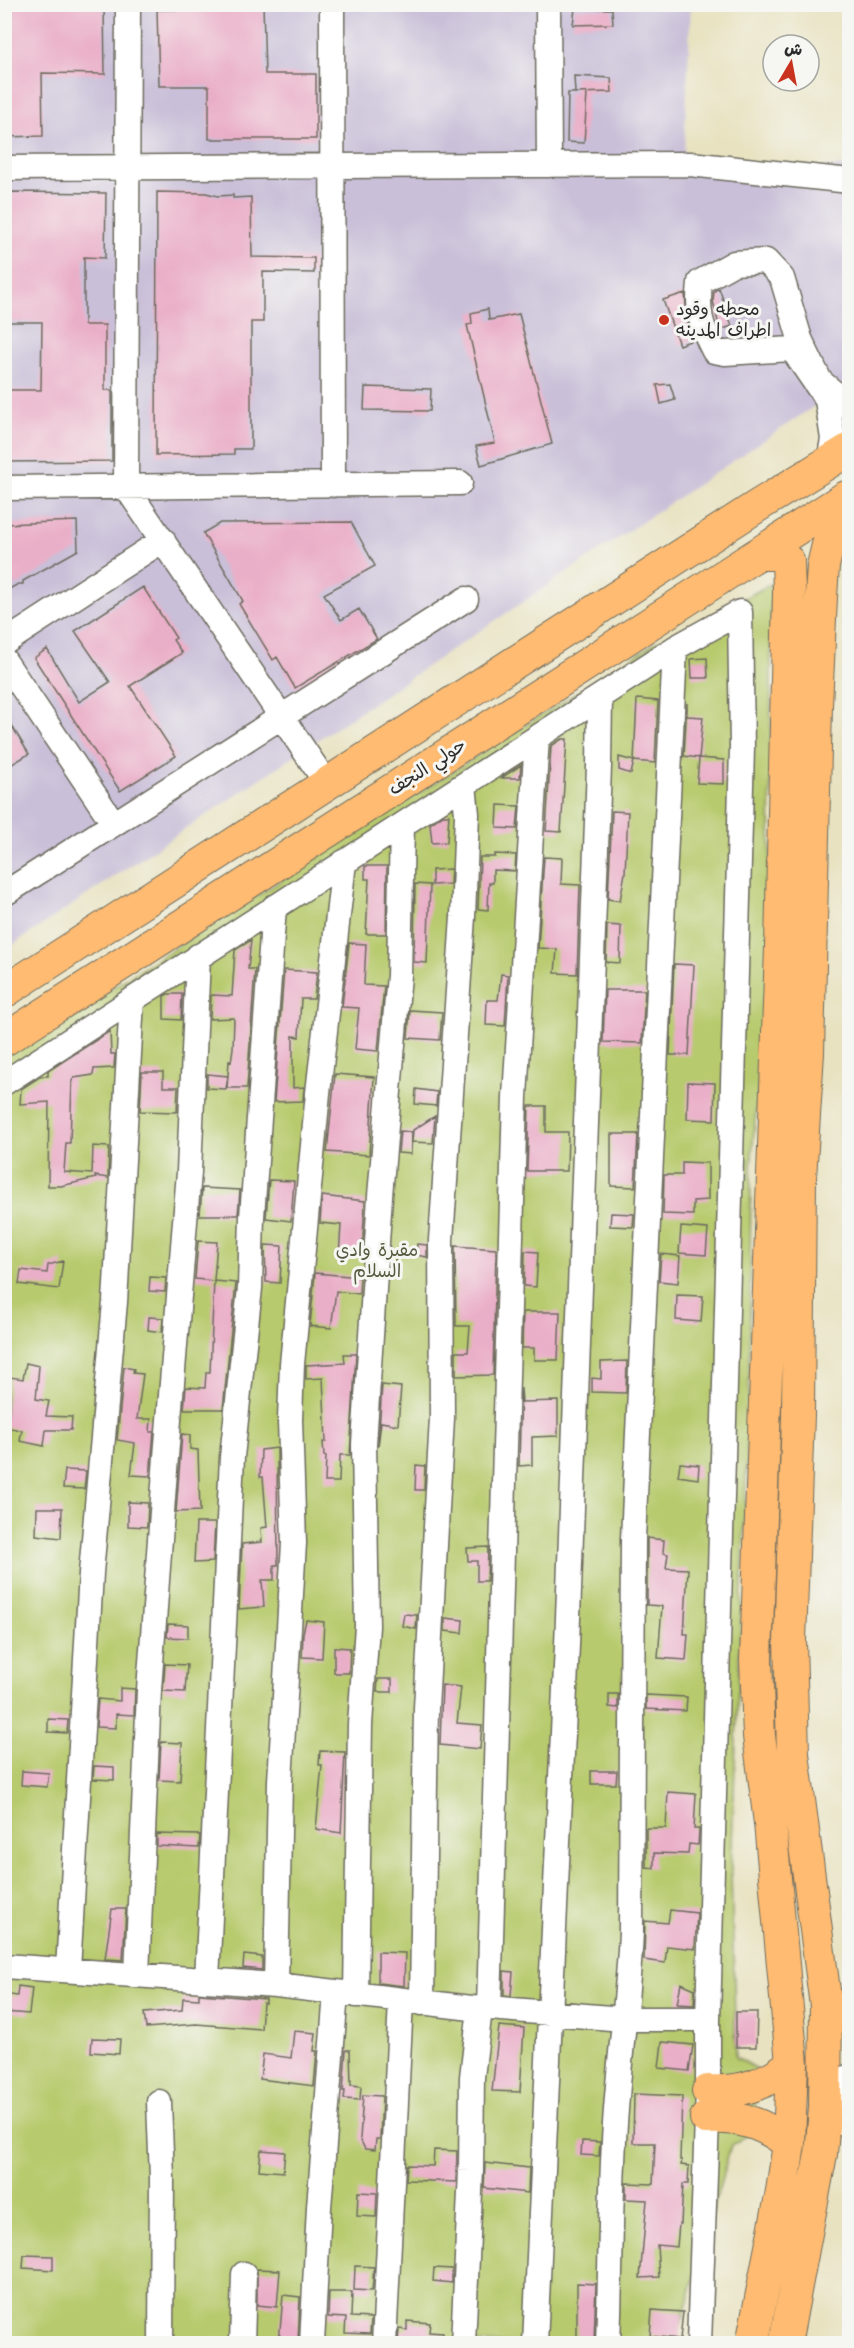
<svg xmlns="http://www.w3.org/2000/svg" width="854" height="2348" viewBox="0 0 854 2348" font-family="Kalam,'Playpen Sans Arabic',sans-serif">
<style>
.industrial{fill:#c9bfd8}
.green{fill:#b7ca6d;stroke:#717a4c;stroke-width:1.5}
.building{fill:#eaafc8}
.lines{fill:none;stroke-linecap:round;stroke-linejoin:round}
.minor-casing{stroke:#6d6b5f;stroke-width:27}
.major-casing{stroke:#6d6b5f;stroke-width:34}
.minor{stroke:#fff;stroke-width:24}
.major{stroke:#febb71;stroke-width:32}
.poi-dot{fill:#c8321e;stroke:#f6f6f2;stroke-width:2}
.labels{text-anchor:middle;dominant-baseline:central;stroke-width:6;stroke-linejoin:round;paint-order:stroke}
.poi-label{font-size:18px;fill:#2b2b2b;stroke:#f6f6f2;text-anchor:start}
.street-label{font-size:18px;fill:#2b2b2b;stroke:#f6f6f2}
.park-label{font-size:18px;fill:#555b3f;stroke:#f6f6f2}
</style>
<rect width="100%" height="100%" fill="#f6f6f2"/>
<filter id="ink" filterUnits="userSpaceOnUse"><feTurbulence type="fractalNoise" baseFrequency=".0167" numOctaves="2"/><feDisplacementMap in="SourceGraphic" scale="12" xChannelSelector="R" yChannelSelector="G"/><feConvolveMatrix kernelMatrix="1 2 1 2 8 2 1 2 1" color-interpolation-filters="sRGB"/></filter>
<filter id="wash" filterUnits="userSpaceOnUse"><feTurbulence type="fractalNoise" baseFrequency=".008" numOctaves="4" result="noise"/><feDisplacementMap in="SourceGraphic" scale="24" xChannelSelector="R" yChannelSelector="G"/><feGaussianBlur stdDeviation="1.35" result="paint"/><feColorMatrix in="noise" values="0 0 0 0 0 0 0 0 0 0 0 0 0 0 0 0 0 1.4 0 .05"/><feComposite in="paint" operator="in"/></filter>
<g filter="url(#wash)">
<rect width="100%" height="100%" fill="#e8e2c0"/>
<!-- industrial -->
<path class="industrial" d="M5 5H691L683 175 849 166V383L5 950Z"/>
<!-- green -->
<path class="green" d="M771 584 770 955 751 1166 749 1401 731 1872 736 2057 757 2069 754 2131 731 2145 676 2343 5 2344V1056L658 641 672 637Z"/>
<g id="blocks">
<!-- building -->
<path class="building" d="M4 4H104L105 74 42 73 43 136 4 137Z
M208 4H263L265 74H316V139H209V86H159L157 10 208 9Z
M575 8 612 9 613 24 573 25Z
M574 76 611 78 612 92 575 93Z
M568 93H587L584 143 567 142Z
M9 192 106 193 105 258 84 257V325H105V390H112V461L4 462V390H41L42 322H4V193Z
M157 192 206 193 218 196 233 195V198L251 197 252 257 314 258V273L263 272V322H251V449H234V454L156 455Z
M719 288 732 326 720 330 713 301 714 291Z
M685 293 687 320 693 340 679 345 663 300Z
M488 309 489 320 519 314 552 444 481 465 476 446 495 443 467 325 472 324 471 313Z
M670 384 675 400 661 404 657 385Z
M365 387 431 389 430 411 364 410Z
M77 521 78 550 23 581V584H18L4 592 5 524Z
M351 522 375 566 324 594 341 620 359 609 377 639 295 688 277 657 273 660 239 604 243 601 203 533 220 523Z
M143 587 176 638 173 640 182 653 130 686 176 756 120 791 34 658 47 649 79 702 110 682 75 631Z
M707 658 708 678H692L691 659Z
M637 699 658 701 655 763 634 761Z
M687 703V716L703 717 699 758 684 756Z
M4 713 29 754 4 769Z
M562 739H567L561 832 546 831 551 746Z
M619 757 634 761 631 774 619 770Z
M699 758 724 760V784L697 783Z
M521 765 520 778H501Z
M498 805 519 806 517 829 497 828Z
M612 811 628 812 625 873 620 901 608 899Z
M443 815H449L447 842 432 843 430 824Z
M495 854 516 855 515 871 493 870V883H489L488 910 478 909 480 857H495Z
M544 857 562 858 561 884 580 885 577 974 555 973 557 949 538 948Z
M365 866H387L386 934H366L369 879H365Z
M451 869 450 884 432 885V870Z
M415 884 430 885 427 963 414 962Z
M607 925 621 926 620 963 606 962Z
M251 940 248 969H255L247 1088H227L229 1061 231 1062 233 1048 234 1018 210 1019 211 995 232 996 235 950Z
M349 943 366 944 364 985 384 986 378 1051 355 1049 359 1008 342 1007Z
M674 964 694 965 689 1055H670Z
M284 970 317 972 314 999H301L299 1037 293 1036V1088L304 1087 303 1101 274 1102Z
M501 974 508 975 505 1026 486 1025 487 1000H498Z
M605 990H645L642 1043 603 1042Z
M168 994H182L181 1020 164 1019V996Z
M410 1010 442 1012 440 1040 408 1038Z
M110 1031 111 1054H115L114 1068 94 1069 93 1075 74 1078 72 1081 70 1143H66L64 1172 92 1174 93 1146 109 1147 108 1178 95 1176 96 1178 61 1186H48L49 1102 20 1104 21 1089 41 1076H48V1071Z
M142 1072H163V1087H178L177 1112 140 1111Z
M207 1074 228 1076 226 1089 207 1088Z
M335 1074 374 1077 369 1155 327 1152Z
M688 1082 715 1083 714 1120 687 1119Z
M416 1089 437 1092 436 1106 415 1104Z
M529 1106H546V1132H568L567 1171H527Z
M435 1116 433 1143 412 1142 413 1130Z
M400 1131 412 1132 411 1154 398 1153Z
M611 1134H638L635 1187 611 1186Z
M682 1162 708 1163V1200L693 1201V1215L663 1214 664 1175H682Z
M269 1180 294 1181 291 1221 266 1218Z
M202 1188 240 1190 238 1215H200Z
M322 1196 365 1201 362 1255 339 1256 341 1225 320 1223Z
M611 1213 634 1214 633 1227 610 1226Z
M681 1227 708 1229 706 1255 679 1253Z
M198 1241 217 1242 214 1281 195 1279Z
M417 1244 427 1245V1257L416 1255Z
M265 1245 282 1246 280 1283 266 1282Z
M455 1246 496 1249 493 1375 456 1376V1352H468L470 1326H456Z
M525 1251 538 1252 536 1287 524 1286Z
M661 1254 680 1256 678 1283 659 1281Z
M63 1261 59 1289 19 1284 21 1270 47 1273 48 1265Z
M315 1273 360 1277 359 1294 336 1291 331 1328 310 1326Z
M150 1277 166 1278 165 1292 149 1291Z
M214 1281 236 1283 223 1409H184L186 1387 205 1388 206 1372H210Z
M677 1295 703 1296 701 1322 676 1320Z
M523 1312H560L558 1360H534V1348H522Z
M149 1317 163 1318 162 1332 148 1330Z
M344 1354H356L350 1455H340L339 1482H325L326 1456H324L323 1442H326L323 1378 306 1379V1365L345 1363Z
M627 1361 626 1393 592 1392V1378L601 1379V1362Z
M26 1363 39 1366 36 1399 49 1401 46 1416 72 1417 71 1430H46L44 1446 20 1441 22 1430 4 1427 10 1377 23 1379Z
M124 1367 134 1369 133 1373 143 1374 137 1419H151L150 1432H154L150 1476 131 1475 135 1443 117 1440Z
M382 1385 401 1387 398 1425 381 1422 378 1447Z
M521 1388 522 1402 558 1401V1436L532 1437V1465L519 1466Z
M182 1434 190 1435V1449L198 1450 200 1511 176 1512Z
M277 1448 278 1565H274V1580H262L264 1607 239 1609 242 1544 262 1542 261 1528 267 1527 263 1477H260L261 1450Z
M680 1463 699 1465 698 1479 678 1476Z
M416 1465 425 1466 424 1490H415Z
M65 1470 86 1471 84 1489 63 1488Z
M128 1502 148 1503 147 1527 128 1526Z
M37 1508H62L61 1538 36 1535Z
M196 1523H215L213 1562 194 1563Z
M647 1538 664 1540 663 1553 668 1554 666 1568 688 1569 684 1634H688L686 1660 658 1658 662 1606 647 1605Z
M488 1547 487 1581H477V1561H468L467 1548Z
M404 1614 417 1615 416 1629 402 1626Z
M445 1618 463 1620 462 1633 445 1631Z
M306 1620 324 1622 322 1658 302 1657 303 1633Z
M168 1624 188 1625V1638L167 1637Z
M334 1647 350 1648 349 1673H334Z
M165 1664 187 1665 185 1692 163 1691Z
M378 1679H392V1692H377Z
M442 1685 461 1687 457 1723 482 1725 480 1749 440 1745Z
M120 1688 135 1689 134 1715 116 1714V1728L96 1727 98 1699 120 1701Z
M609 1694H618V1708L609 1707Z
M646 1695 687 1697 686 1711 646 1709Z
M48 1719 68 1720 67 1733 48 1732Z
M161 1742 182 1743 180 1781 159 1780Z
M320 1751 345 1752 341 1833 316 1829 322 1765H319Z
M94 1766 114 1767V1780L93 1779Z
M22 1771 49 1773 47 1787 21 1785Z
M591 1771H617L616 1784H591Z
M668 1792 696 1794 694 1829H699L698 1845 689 1844 688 1854 654 1853V1868L646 1867V1828H666Z
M157 1834 200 1835 199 1848 157 1846Z
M112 1909H126L123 1960 105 1959Z
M670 1910 697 1913 695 1949 667 1946 665 1963 644 1960 645 1921 668 1923Z
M378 1952 405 1953 404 1986 378 1983Z
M244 1955 262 1957V1970L243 1968Z
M504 1971 513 1972 511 1996 504 1995Z
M681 1983 695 1989 694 2005 677 2004Z
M18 1986 32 1988 29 2014 4 2012V1994L17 1996Z
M199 1994 266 1999V2003H263L261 2029 196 2024 146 2028 144 2013 182 2010 183 1998 199 1999Z
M736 2012H757L756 2047H736Z
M499 2026 524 2028 520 2092 492 2091Z
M294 2031 316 2033 314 2051H317L314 2086 260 2079 263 2054 291 2058Z
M92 2038 120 2039 119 2054 91 2052Z
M662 2042 693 2045 689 2071 659 2068Z
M346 2050H350L351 2085 361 2086 360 2100 344 2099 345 2091H343Z
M634 2094 682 2096 680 2160H682L681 2165 689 2166 688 2184H683L681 2224H679L677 2247 657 2245 659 2277 640 2278 647 2200 626 2199V2183L653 2184 655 2143H633Z
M363 2095 382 2096 380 2139H376L375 2150 365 2149 360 2139Z
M582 2141 600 2142 599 2156 581 2155Z
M261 2150 285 2152 283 2172 259 2170Z
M434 2150 457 2151 456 2182 406 2180 407 2165 433 2166Z
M485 2163 529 2168 528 2193 484 2188Z
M358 2192 377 2193 376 2217 357 2216Z
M24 2255 53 2256V2270L23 2268Z
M355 2266 374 2267 372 2291 354 2290Z
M434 2268 452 2269V2283L433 2281Z
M257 2269 280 2270 277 2307 257 2305Z
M577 2283 596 2284 594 2343H577Z
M329 2292H352L351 2317 371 2318 370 2334 345 2333 346 2318 328 2317Z
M283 2295 300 2297 298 2343H279Z
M652 2310 683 2312 680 2339 650 2336Z
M407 2321 430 2323 429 2332 443 2333V2343H398L399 2329 407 2330Z"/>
</g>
</g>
<g filter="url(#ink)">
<use href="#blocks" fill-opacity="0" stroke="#6d6b5f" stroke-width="1.5"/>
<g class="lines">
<!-- minor casing -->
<g class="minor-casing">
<path id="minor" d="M128 4 126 487 327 784
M332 4 333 485
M548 4 549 165
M4 168 690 164 850 181
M829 462 833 439 827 400 792 349 725 353 714 351C700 325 697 311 700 282L734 263 766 261 782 278 800 339 820 381 850 406
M4 488 460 483
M4 643 163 540
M4 660 114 824
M4 894 466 599
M4 1083 675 648 740 612 742 748 708 2019V2091L699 2344
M4 1966 276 1985 480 2009 489 2008 623 2019H708
M68 1970 91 1573 115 1302 132 1000
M137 1975 149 1690 166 1457 189 1172 198 956
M207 1980 232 1457 250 1288 252 1217 274 907
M276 1985 280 1781 294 1543 290 1420 292 1364 318 1093 344 862
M356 1995 360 1724 367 1626 364 1444 380 1196 399 975 402 825
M422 2003 426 1708 442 1418 441 1240 463 917 467 814 464 785
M826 2006H850
M489 2008 515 1097 537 737
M850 2076C826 2088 825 2115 850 2126
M159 2102 162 2178 161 2344
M242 2344 244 2274
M312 2344 319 2207 336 1993
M384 2344 401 2001
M463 2344 471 2171 472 2077 480 2009
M535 2344 567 1645 599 766 600 697
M608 2344C611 2270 610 2197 615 2124 619 2060 628 1997 631 1932L633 1539 675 648"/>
</g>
<!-- major casing -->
<g class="major-casing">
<path id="major" d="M4 992 759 505 850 449
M4 1040 846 497
M708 2091C741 2093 767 2084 792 2063
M706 2118C739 2116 764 2123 789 2144
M752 2344 782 2191 789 2144 792 2063 770 1823 759 1736 756 1660 781 947 789 591 788 561 778 554H761
M785 2344 821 2154 825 2108 826 2006 793 1754 790 1641 798 1415 800 1178 808 1053 816 706 821 597 823 566 832 528 840 509 850 497"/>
</g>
<!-- minor -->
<use href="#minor" class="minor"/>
<!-- major -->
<use href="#major" class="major"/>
</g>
</g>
<!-- markers -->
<circle class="poi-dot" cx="664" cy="320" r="6"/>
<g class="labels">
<!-- poi labels -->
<g class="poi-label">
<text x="676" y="310">محطه وقود<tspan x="676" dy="21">اطراف المدينه</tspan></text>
</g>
<!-- street labels -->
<g class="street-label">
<text transform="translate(428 768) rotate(-33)">حولي النجف</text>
</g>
<!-- park labels -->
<g class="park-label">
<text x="377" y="1251">مقبرة وادي<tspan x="377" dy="21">السلام</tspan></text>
</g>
</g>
<!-- margin -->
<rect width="854" height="2348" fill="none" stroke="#f6f6f2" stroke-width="24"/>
<!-- north arrow -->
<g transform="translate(791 63) rotate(10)"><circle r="28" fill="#f6f6f2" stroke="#a5a5a2" stroke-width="1.5"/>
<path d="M0-4.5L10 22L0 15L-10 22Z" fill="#c8321e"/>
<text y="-9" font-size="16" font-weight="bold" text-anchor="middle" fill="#2b2b2b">ش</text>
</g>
</svg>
